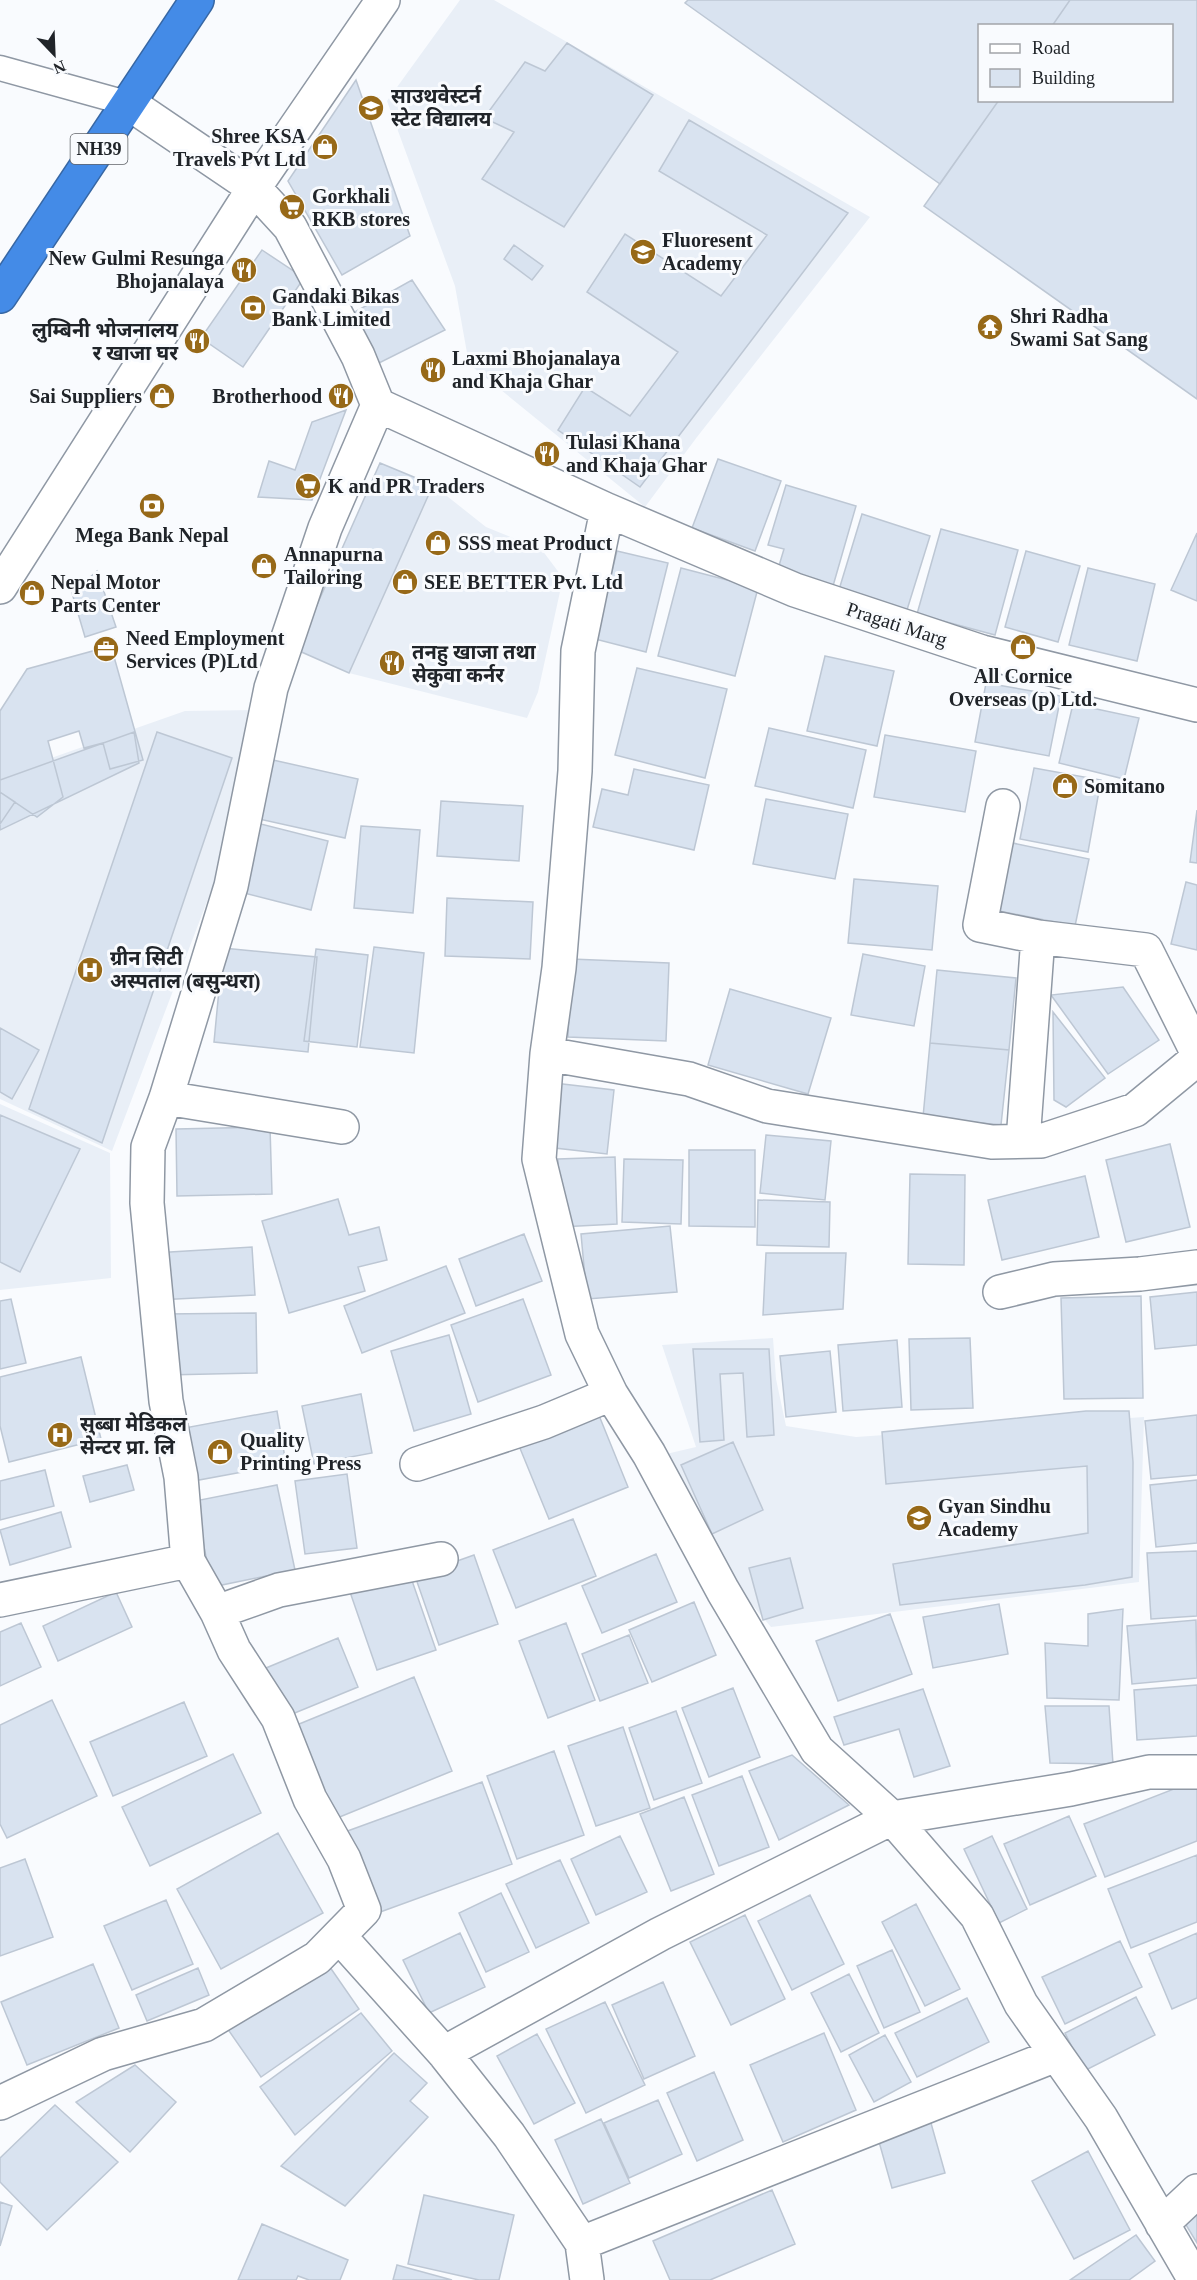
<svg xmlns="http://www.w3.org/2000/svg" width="1197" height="2280" viewBox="0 0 1197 2280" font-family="'Times New Roman','Noto Sans Devanagari',serif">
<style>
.built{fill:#e9eff7}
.building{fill:#d9e3f0;stroke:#bdc7d4;stroke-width:1.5}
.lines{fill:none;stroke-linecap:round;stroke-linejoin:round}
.lane-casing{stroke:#8f98a4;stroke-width:27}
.street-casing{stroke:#8f98a4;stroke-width:36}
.highway-casing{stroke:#3767a4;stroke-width:36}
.lane{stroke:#fff;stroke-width:24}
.street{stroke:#fff;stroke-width:33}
.highway{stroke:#448be7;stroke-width:33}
.labels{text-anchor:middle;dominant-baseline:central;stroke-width:6;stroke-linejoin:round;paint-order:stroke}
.shield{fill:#f9fbfe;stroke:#616469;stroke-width:1.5}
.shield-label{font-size:18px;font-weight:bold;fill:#202429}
.poi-label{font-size:20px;font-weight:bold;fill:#202429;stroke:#f9fbfe;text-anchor:start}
.street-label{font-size:20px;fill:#202429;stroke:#f9fbfe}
</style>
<rect width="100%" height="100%" fill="#f9fbfe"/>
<!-- built -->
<path class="built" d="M460 0H494L870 217 697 437 645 507 469 364 455 286 387 101Z
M433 485 486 527 542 550 563 578 538 692 527 718 349 673Z
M257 710 230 841 112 1151 0 1099V776L185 711Z
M0 1104 110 1153 111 1278 0 1290Z
M773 1338 776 1379 786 1426 856 1437 1144 1417 1139 1582 771 1627 732 1581 662 1455 696 1447 662 1345Z"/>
<!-- building -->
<path class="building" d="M688 0H1070L1052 26H980V100H999L940 184 685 3Z
M1070 0H1197V399L924 206 999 100H1172V26H1052Z
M567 43 653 95 564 227 482 179 514 132 484 118 525 62 545 71Z
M356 80 410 236 342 275 288 181Z
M689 120 848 213 640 487 558 430 585 387 630 416 678 352 587 292 625 234 721 296 767 235 659 171Z
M514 245 543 266 532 280 504 259Z
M262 250 304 278 243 367 201 338Z
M412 280 445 330 375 365 344 318Z
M346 410 312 500 258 497 269 461 295 470 312 422Z
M718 459 781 481 755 551 692 528Z
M380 463 433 485 349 673 297 650Z
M786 485 856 506 833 586 778 569 784 549 768 545Z
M862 514 930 536 906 613 838 593Z
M941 529 1018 550 995 635 917 614Z
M1197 533V601L1171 590Z
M617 551 668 563 646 652 595 639Z
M1026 551 1080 566 1058 642 1005 627Z
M681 568 758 588 735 676 658 656Z
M1088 568 1155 584 1137 661 1069 645Z
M97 571 116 627 85 637 72 593Z
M111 646 143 760 110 769 103 743 84 748 79 731 48 741 63 797 37 817 0 792V711L27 669Z
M825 656 894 671 877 746 807 731Z
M637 668 727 689 705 778 615 755Z
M986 683 1061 696 1049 756 975 742Z
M1073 704 1139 718 1124 779 1059 763Z
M769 728 866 750 853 808 755 786Z
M134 732 139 763 0 830V780Z
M157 732 232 758 102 1143 29 1109Z
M885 735 976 751 965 812 874 797Z
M273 760 358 779 345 838 259 819Z
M1034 768 1101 780 1088 852 1020 839Z
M634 769 709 785 694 850 593 827 602 789 628 795Z
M0 792 15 802 0 824Z
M766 799 848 814 835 879 753 864Z
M441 801 523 806 519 861 437 856Z
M1197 810V863L1190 862Z
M253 822 328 841 311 910 236 891Z
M361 826 420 830 413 913 354 908Z
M1003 841 1089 859 1075 926 989 909Z
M854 879 938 886 932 950 848 943Z
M1186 882 1197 885V950L1171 944Z
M447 898 533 902 530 959 445 956Z
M374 947 424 953 414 1053 360 1047Z
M223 948 317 957 308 1052 214 1042Z
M316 949 368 955 357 1047 304 1041Z
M863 954 925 966 914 1026 851 1015Z
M571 959 669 963 666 1041 568 1037Z
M937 970 1016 978 1009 1050 930 1043Z
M1123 987 1159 1040 1108 1074 1051 995Z
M730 989 831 1018 808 1094 708 1065Z
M1053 1012 1105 1078 1066 1107 1054 1100Z
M0 1028 39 1050 12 1099 0 1092Z
M930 1043 1009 1050 1001 1125 923 1117Z
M554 1083 614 1090 607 1154 546 1147Z
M0 1115 80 1149 20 1272 0 1262Z
M270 1127 272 1194 177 1196 176 1129Z
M766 1135 831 1141 825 1200 760 1193Z
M1170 1144 1190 1227 1126 1242 1106 1160Z
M689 1150H755V1227L689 1226Z
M615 1157 617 1224 560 1227 558 1159Z
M624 1159 683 1160 681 1224 622 1222Z
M910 1174 965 1175 964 1265 908 1264Z
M1085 1176 1099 1237 1002 1260 988 1200Z
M338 1199 349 1235 379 1227 387 1260 358 1267 365 1291 289 1313 262 1221Z
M758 1200 830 1202 829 1247 757 1245Z
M670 1226 677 1292 587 1299 581 1234Z
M524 1234 542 1281 476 1306 459 1259Z
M252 1247 255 1295 157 1300 154 1253Z
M766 1253H846L843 1309 763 1315Z
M446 1266 465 1313 362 1353 344 1306Z
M1197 1292V1345L1155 1349 1150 1297Z
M1141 1296 1143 1398 1064 1399 1061 1298Z
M11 1299 26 1363 0 1369V1301Z
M523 1299 551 1375 478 1402 451 1325Z
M256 1313 257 1373 166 1375 165 1314Z
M449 1335 471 1414 414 1431 391 1351Z
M970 1338 973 1408 911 1410 909 1339Z
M897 1340 902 1407 843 1411 838 1345Z
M693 1349H769L774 1435 747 1437 743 1373 720 1374 724 1440 700 1442Z
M830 1351 836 1412 786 1417 780 1356Z
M81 1357 101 1439 9 1462 0 1426V1377Z
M361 1394 372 1453 314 1464 302 1406Z
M596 1408 628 1487 549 1519 517 1441Z
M277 1411 286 1464 188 1482 179 1429Z
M1086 1411H1129L1133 1462 1132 1577 1085 1585 900 1605 893 1564 1088 1533 1087 1466 886 1484 882 1432Z
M1197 1415V1475L1151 1479 1145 1421Z
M733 1442 763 1510 712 1534 681 1465Z
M127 1465 134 1490 90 1502 83 1476Z
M45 1470 54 1506 0 1520V1481Z
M347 1474 357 1548 305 1554 295 1481Z
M1197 1480V1543L1156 1547 1150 1485Z
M277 1485 295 1570 212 1587 195 1501Z
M61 1512 71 1547 10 1565 0 1530Z
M573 1519 596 1576 516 1608 493 1550Z
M1197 1551V1616L1151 1619 1147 1553Z
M656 1554 677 1602 602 1633 582 1586Z
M474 1555 498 1624 439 1645 415 1576Z
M790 1558 803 1608 763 1620 749 1568Z
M409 1572 436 1650 377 1670 350 1592Z
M116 1592 132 1627 58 1661 43 1626Z
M694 1602 716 1655 652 1682 629 1630Z
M999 1604 1008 1654 933 1668 923 1617Z
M1123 1609 1119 1700 1047 1698 1045 1643 1088 1646V1614Z
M890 1614 912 1674 838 1701 816 1641Z
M1196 1620 1197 1678 1132 1684 1127 1626Z
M21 1623 41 1667 0 1686V1632Z
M566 1623 595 1700 548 1718 519 1641Z
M629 1635 648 1683 600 1701 582 1654Z
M338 1638 358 1687 285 1717 266 1668Z
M414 1677 452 1771 325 1823 287 1729Z
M1197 1685V1736L1137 1740 1134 1690Z
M733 1688 760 1757 709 1777 682 1708Z
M923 1689 950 1766 914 1777 899 1729 844 1745 834 1717Z
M52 1700 97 1796 7 1838 0 1824V1725Z
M184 1702 207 1756 113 1796 90 1742Z
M1045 1706H1109L1113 1764 1050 1763Z
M676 1711 702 1783 654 1800 629 1728Z
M623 1727 650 1808 596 1826 568 1746Z
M554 1751 584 1835 517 1859 487 1776Z
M233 1754 261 1813 150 1866 122 1807Z
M792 1755 849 1805 779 1840 749 1771Z
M742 1776 769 1847 719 1866 692 1795Z
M1197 1780V1841L1105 1877 1084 1824Z
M482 1782 512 1864 372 1915 342 1833Z
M684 1797 714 1874 671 1891 640 1814Z
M1069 1816 1096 1876 1030 1905 1004 1844Z
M278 1833 323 1913 221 1969 177 1889Z
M620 1836 647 1892 596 1915 571 1859Z
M992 1836 1027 1909 999 1923 964 1849Z
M1197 1855V1922L1131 1948 1108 1889Z
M25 1859 53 1937 0 1956V1868Z
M560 1860 589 1923 536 1948 506 1884Z
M501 1893 529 1952 486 1972 459 1913Z
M810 1895 844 1964 792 1990 758 1921Z
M166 1900 193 1964 132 1990 104 1926Z
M916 1904 960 1989 925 2006 882 1922Z
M745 1915 785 1999 731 2025 690 1942Z
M460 1933 485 1987 429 2013 403 1960Z
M1197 1933V1998L1172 2009 1149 1954Z
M1120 1941 1142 1987 1065 2024 1042 1977Z
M892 1950 920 2012 884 2028 857 1966Z
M325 1960 359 2009 261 2077 227 2028Z
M93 1964 119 2028 27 2065 1 2002Z
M198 1968 209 1995 147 2021 136 1995Z
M849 1974 879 2033 841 2052 811 1993Z
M663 1982 695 2056 644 2079 612 2005Z
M1136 1997 1155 2035 1084 2071 1065 2033Z
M967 1998 989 2042 917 2077 895 2033Z
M605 2002 645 2085 586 2113 546 2029Z
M361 2013 392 2051 295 2135 260 2087Z
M824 2033 856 2110 783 2142 750 2065Z
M537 2034 575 2103 534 2124 497 2056Z
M885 2035 911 2082 874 2102 849 2055Z
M394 2053 427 2083 410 2101 428 2117 345 2206 281 2166Z
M135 2065 176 2102 130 2152 76 2102Z
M714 2072 743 2140 697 2161 667 2093Z
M658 2100 682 2154 629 2178 604 2123Z
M55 2105 118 2162 47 2230 0 2182V2158Z
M929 2116 945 2173 892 2188 876 2131Z
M601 2119 630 2183 583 2204 555 2140Z
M1088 2151 1130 2230 1074 2259 1032 2181Z
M772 2190 795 2244 710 2280H670L653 2241Z
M424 2195 514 2215 499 2280H479L408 2264Z
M0 2202 12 2206 0 2246Z
M1197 2204V2243L1180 2215Z
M262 2224 348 2260 340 2280H309L298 2276 296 2280H238Z
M1136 2235 1155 2261 1129 2280H1070Z
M397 2265 452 2280H393Z"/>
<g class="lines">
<!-- lane casing -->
<g class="lane-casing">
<path id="lane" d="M0 68 130 104"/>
</g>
<!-- street casing -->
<g class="street-casing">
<path id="street" d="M378 405 607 510 578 651 575 771 559 968 547 1054 539 1159 582 1334 611 1394 649 1454 723 1591 817 1750 892 1818 977 1916 1021 2004 1101 2118 1195 2280
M607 510 795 590 982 652 1197 705
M0 587 254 188 383 0
M1003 806 980 925 1038 937 1146 950 1197 1052
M547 1054 689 1079 767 1106 992 1142 1041 1141 1135 1110 1197 1059
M166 1098 342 1127
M1023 1141 1038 937
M1000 1292 1054 1279 1140 1274 1197 1267
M417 1464 544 1422 611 1394
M0 1600 188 1561
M217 1612 279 1590 441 1559
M340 1937 444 2053 509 2135 582 2243 587 2280
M444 2053 660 1934 892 1818 1071 1789 1149 1772H1197
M0 2103 103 2054 204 2025 317 1958 364 1910 344 1859 310 1799 278 1718 234 1650 217 1612 188 1561 181 1477 166 1401 147 1203 148 1147 166 1098 231 886 271 688 325 528 378 405 358 356 290 227 254 188 130 104
M1162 2224 1197 2191
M582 2243 1056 2055"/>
</g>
<!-- highway casing -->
<g class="highway-casing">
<path id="highway" d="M0 296 197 0"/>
</g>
<!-- lane -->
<use href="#lane" class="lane"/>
<!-- street -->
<use href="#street" class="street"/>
<!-- highway -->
<use href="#highway" class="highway"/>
</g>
<!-- icons -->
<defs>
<g id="school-disc" transform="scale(1.35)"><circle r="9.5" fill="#976918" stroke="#f9fbfe"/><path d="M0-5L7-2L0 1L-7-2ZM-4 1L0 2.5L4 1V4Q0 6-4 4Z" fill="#fff"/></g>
<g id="shop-disc" transform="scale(1.35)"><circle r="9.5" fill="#976918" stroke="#f9fbfe"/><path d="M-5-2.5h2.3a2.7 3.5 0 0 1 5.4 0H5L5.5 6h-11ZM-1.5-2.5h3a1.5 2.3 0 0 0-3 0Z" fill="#fff"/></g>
<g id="supermarket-disc" transform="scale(1.35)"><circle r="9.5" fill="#976918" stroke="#f9fbfe"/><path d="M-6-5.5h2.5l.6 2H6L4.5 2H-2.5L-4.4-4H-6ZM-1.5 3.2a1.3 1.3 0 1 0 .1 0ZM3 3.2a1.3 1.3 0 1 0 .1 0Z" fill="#fff"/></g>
<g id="restaurant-disc" transform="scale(1.35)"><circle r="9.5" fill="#976918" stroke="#f9fbfe"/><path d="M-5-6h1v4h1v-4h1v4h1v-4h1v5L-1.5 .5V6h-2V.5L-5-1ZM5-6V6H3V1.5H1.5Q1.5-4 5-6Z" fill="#fff"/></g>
<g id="bank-disc" transform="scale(1.35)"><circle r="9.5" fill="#976918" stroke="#f9fbfe"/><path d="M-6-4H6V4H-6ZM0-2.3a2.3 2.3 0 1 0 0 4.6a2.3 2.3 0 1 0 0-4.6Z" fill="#fff"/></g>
<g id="temple-disc" transform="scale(1.35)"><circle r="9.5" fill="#976918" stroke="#f9fbfe"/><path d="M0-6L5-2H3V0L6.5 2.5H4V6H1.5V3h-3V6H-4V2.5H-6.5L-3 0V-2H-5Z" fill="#fff"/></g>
<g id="office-disc" transform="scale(1.35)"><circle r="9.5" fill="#976918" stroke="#f9fbfe"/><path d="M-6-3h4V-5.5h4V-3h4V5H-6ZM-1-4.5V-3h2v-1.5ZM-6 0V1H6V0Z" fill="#fff"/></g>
<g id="hospital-disc" transform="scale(1.35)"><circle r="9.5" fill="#976918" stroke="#f9fbfe"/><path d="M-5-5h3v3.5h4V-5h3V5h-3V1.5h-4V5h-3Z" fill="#fff"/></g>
</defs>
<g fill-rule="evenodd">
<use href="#school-disc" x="371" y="108"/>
<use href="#shop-disc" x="325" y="147"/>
<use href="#supermarket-disc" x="292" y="207"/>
<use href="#school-disc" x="643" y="252"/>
<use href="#restaurant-disc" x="244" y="270"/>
<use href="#bank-disc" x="253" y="308"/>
<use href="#temple-disc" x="990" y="327"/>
<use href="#restaurant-disc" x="197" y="341"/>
<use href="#restaurant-disc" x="433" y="370"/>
<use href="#shop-disc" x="162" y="396"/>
<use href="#restaurant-disc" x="341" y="396"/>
<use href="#restaurant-disc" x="547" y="454"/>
<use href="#supermarket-disc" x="308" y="486"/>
<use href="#bank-disc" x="152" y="506"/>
<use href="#shop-disc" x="438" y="543"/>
<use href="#shop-disc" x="264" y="566"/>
<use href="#shop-disc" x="405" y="582"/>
<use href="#shop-disc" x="32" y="593"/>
<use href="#shop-disc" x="1023" y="647"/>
<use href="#office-disc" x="106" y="649"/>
<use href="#restaurant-disc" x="392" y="663"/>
<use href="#shop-disc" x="1065" y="786"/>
<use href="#hospital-disc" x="90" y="970"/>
<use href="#hospital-disc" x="60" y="1435"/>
<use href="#shop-disc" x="220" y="1452"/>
<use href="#school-disc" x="919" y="1518"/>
</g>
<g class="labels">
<!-- shield labels -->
<rect class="shield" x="70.5" y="134" width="57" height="30" rx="4.5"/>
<g class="shield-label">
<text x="99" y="149">NH39</text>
</g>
<!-- poi labels -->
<g class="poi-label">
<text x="391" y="96">साउथवेस्टर्न<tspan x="391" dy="23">स्टेट विद्यालय</tspan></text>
<text x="306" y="136" text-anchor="end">Shree KSA<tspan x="306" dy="23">Travels Pvt Ltd</tspan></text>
<text x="312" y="196">Gorkhali<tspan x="312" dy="23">RKB stores</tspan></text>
<text x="662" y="240">Fluoresent<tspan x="662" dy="23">Academy</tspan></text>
<text x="224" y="258" text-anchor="end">New Gulmi Resunga<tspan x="224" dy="23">Bhojanalaya</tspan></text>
<text x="272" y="296">Gandaki Bikas<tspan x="272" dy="23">Bank Limited</tspan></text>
<text x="1010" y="316">Shri Radha<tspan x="1010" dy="23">Swami Sat Sang</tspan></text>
<text x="178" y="330" text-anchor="end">लुम्बिनी भोजनालय<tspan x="178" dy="23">र खाजा घर</tspan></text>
<text x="452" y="358">Laxmi Bhojanalaya<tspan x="452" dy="23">and Khaja Ghar</tspan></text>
<text x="142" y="396" text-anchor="end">Sai Suppliers</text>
<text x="322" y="396" text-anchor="end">Brotherhood</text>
<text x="566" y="442">Tulasi Khana<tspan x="566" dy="23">and Khaja Ghar</tspan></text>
<text x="328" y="486">K and PR Traders</text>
<text x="152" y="535" text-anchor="middle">Mega Bank Nepal</text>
<text x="458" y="543">SSS meat Product</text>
<text x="284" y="554">Annapurna<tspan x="284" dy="23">Tailoring</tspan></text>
<text x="51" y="582">Nepal Motor<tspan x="51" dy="23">Parts Center</tspan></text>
<text x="424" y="582">SEE BETTER Pvt. Ltd</text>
<text x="126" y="638">Need Employment<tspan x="126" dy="23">Services (P)Ltd</tspan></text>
<text x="412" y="652">तनहु खाजा तथा<tspan x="412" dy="23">सेकुवा कर्नर</tspan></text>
<text x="1023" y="676" text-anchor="middle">All Cornice<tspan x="1023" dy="23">Overseas (p) Ltd.</tspan></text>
<text x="1084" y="786">Somitano</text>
<text x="110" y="958">ग्रीन सिटी<tspan x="110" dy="23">अस्पताल (बसुन्धरा)</tspan></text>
<text x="80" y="1424">सुब्बा मेडिकल<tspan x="80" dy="23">सेन्टर प्रा. लि</tspan></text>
<text x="240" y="1440">Quality<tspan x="240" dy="23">Printing Press</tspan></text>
<text x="938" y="1506">Gyan Sindhu<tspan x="938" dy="23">Academy</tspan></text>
</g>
<!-- street labels -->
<g class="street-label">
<text transform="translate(897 624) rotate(18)">Pragati Marg</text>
</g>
</g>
<!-- legend -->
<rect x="978" y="24" width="195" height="78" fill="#f9fbfe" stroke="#a2a5a9" stroke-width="1.5"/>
<rect x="990" y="44" width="30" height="9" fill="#ffffff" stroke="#a2a5a9" stroke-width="1.5"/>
<text x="1032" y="54" font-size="18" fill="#202429">Road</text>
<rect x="990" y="69" width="30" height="18" fill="#d9e3f0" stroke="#a2a5a9" stroke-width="1.5"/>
<text x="1032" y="84" font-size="18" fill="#202429">Building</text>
<!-- north arrow -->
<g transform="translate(54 54) rotate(157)" stroke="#f9fbfe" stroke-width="4.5" paint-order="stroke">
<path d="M0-4.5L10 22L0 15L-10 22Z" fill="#202429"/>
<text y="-9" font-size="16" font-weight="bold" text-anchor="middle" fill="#202429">N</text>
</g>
</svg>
